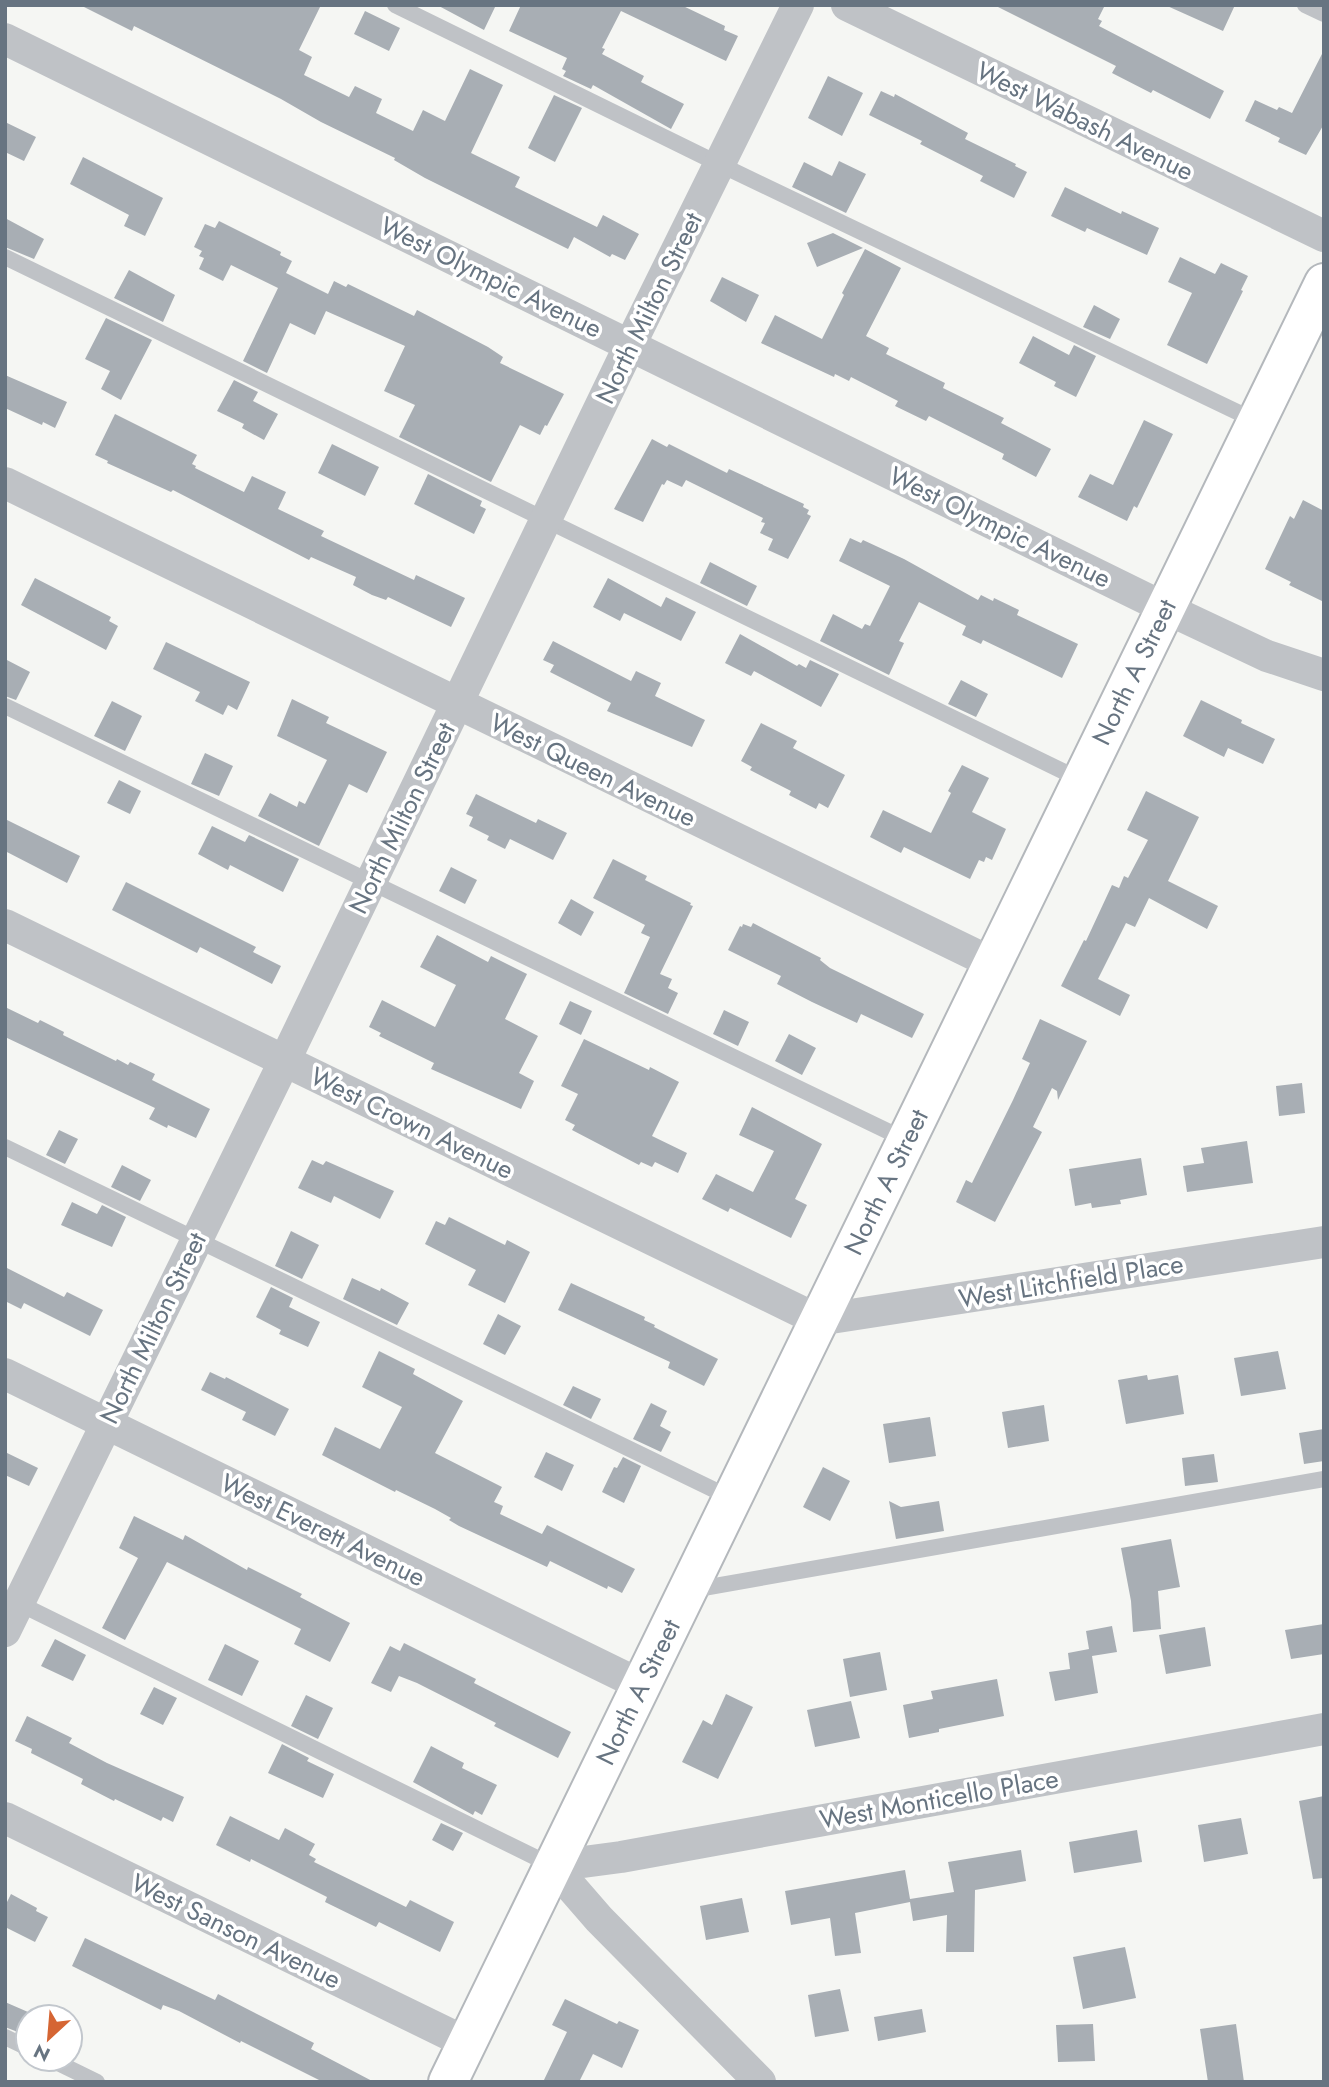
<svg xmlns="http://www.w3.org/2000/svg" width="1329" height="2087" viewBox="0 0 1329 2087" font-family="Jost,sans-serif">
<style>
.building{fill:#a8aeb4}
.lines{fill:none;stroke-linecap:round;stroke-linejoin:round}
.secondary-casing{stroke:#b4b8bc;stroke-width:42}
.lane{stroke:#bfc2c6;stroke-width:16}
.street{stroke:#bfc2c6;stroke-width:32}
.secondary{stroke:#fff;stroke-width:38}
.labels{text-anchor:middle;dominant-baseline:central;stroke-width:7;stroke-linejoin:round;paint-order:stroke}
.street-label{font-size:26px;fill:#677481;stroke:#fff}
</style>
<rect width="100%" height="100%" fill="#f5f6f3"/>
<!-- building -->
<path class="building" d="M80 5H321L299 50 312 57 304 75 349 97 355 86 382 99 376 113 413 131 423 110 445 121 470 69 503 85 471 153 520 177 515 187 597 227 603 215 639 234 625 260 612 254 610 257 574 237 568 249 425 178 394 160 395 158 321 122 281 99 134 26 132 31Z
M437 5H496L484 30Z
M521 5H681L725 26 724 30 738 36 726 61 621 11 602 48 605 49 602 54 644 76 641 82 684 104 671 129 593 85 591 89 563 76 566 71 562 69 567 58 509 31Z
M994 5H1105L1098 19 1102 21 1099 26 1224 91 1210 119 1153 90 1151 93 1112 73 1116 66Z
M1165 5H1235L1223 31Z
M365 11 400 28 389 51 354 34Z
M1324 50V124L1306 155 1278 142 1280 138 1245 121 1255 100 1277 110 1279 107 1292 113Z
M828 76 863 93 842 136 808 118Z
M881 91 894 97 895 94 968 133 965 139 1016 164 1015 166 1027 172 1014 198 980 181 983 176 920 144 922 141 869 115Z
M554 95 582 108 555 162 528 148Z
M5 122 36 137 24 161 5 152Z
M83 157 163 198 145 236 124 226 129 215 70 184Z
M839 161 866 174 846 213 792 187 804 162 832 176Z
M1065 187 1121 214 1122 211 1159 228 1147 255 1087 228 1085 232 1051 216Z
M5 218 44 239 34 259 5 247Z
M219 221 281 252 280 255 292 261 286 273 328 294 334 281 346 287 348 284 414 316 417 310 488 347 503 357 500 363 564 394 547 426 545 425 540 435 520 425 491 482 399 437 415 405 384 391 405 346 326 311 315 335 290 323 267 373 243 361 278 288 231 265 223 281 199 269 204 258 199 256 202 251 194 247 205 224 215 228Z
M833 233 863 248 817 267 807 243Z
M865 249 901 268 866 336 889 348 886 354 945 383 943 388 1004 418 1001 423 1051 449 1036 477 1002 459 1004 454 929 416 926 421 895 406 898 401 851 377 849 381 835 374 834 377 761 343 775 315 822 339 844 295 842 293Z
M1180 257 1215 274 1221 263 1248 276 1241 290 1243 291 1207 364 1167 345 1192 293 1168 282Z
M129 270 175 295 163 322 114 298Z
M722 277 759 295 746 322 710 301Z
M1094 305 1120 319 1110 339 1083 327Z
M106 318 152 340 121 400 101 389 110 371 85 359Z
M1033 336 1069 355 1074 345 1096 356 1076 397 1054 386 1056 382 1019 363Z
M5 375 67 402 55 428 43 422 42 425 5 408Z
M234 380 258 392 253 401 278 414 264 440 242 428 244 424 217 411Z
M115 414 197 455 192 464 196 466 195 468 244 492 252 476 286 492 278 509 324 531 321 536 414 580 416 575 465 598 451 627 388 597 386 600 372 595 353 585 356 577 311 557 309 560 173 490 171 492 107 463 108 461 95 455Z
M1144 420 1173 434 1137 508 1134 506 1127 521 1078 497 1090 474 1113 485Z
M652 439 667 447 669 444 727 473 729 469 804 504 803 507 809 510 807 514 811 516 788 559 768 550 773 539 760 533 765 523 761 522 763 518 686 480 682 487 667 480 664 485 662 484 643 522 614 509Z
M332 444 379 467 365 496 318 473Z
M428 474 482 501 480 506 486 509 474 534 414 504Z
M1303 500 1324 511V602L1289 585 1291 582 1265 569 1290 516 1294 519Z
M850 538 861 543 863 540 904 559 978 600 981 595 993 601 994 598 1019 610 1017 615 1078 644 1062 678 983 640 981 644 962 635 966 626 919 602 899 641 904 643 889 675 820 641 833 614 862 629 865 624 870 626 890 586 839 561Z
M710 562 757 586 747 606 700 583Z
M35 578 111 617 109 621 118 626 106 650 21 605Z
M608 578 661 607 666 597 696 612 681 641 624 613 620 621 593 607Z
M740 634 797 666 799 664 806 668 810 660 839 674 821 707 754 671 751 676 725 663Z
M553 641 631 681 636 671 661 683 655 696 705 720 692 747 607 711 611 703 550 672 554 665 543 660Z
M166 642 250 682 237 710 228 705 223 715 195 701 200 692 153 669Z
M5 659 30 672 16 700 5 696Z
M961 680 988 694 976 717 948 704Z
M292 699 329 717 326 723 387 752 367 793 349 784 319 846 258 816 270 793 297 807 299 801 305 804 327 760 277 736Z
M1201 700 1242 720 1241 723 1275 739 1263 764 1228 748 1224 757 1183 736Z
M112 701 142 716 125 751 94 736Z
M761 723 797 741 793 748 845 775 828 808 819 803 816 809 789 795 791 791 750 770 752 767 741 761Z
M205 753 233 766 219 796 191 784Z
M962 765 989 778 972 812 1006 829 992 860 986 857 984 862 979 860 970 879 904 847 901 853 870 837 883 810 931 833 951 793 948 791Z
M119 780 141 791 130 814 107 803Z
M1146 791 1199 817 1168 881 1218 906 1207 929 1149 898 1135 927 1126 923 1098 979 1130 995 1120 1016 1061 986 1084 940 1086 941 1112 885 1119 888 1124 876 1128 878 1148 840 1127 830Z
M476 794 536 823 538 819 567 833 553 860 510 839 505 849 487 840 489 836 469 826 473 817 466 814Z
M5 819 80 856 67 883 5 851Z
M212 826 245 842 249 835 299 859 283 892 230 865 228 870 198 854Z
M613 859 647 876 645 880 691 903 690 905 693 906 660 974 672 979 668 988 678 993 668 1014 624 993 650 937 641 933 645 925 593 898Z
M451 867 477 880 465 904 439 891Z
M126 882 256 947 253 952 281 966 272 984 200 947 197 953 112 910Z
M571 899 594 912 581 936 558 923Z
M753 923 821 958 820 960 830 968 924 1014 912 1038 861 1014 857 1023 812 1002 777 984 781 976 728 950 740 926 742 927 743 924 751 927Z
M437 935 488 962 491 956 527 974 505 1019 538 1036 519 1073 534 1081 521 1109 431 1069 434 1063 379 1036 381 1033 369 1027 382 1000 435 1027 456 985 420 967Z
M570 1001 592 1011 581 1035 559 1024Z
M5 1007 38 1023 40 1020 64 1032 63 1035 116 1061 117 1059 128 1065 130 1062 155 1074 152 1080 210 1109 196 1138 168 1125 167 1128 149 1119 155 1108 5 1037Z
M724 1010 749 1022 738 1046 713 1034Z
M1040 1019 1087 1041 1058 1100 1057 1091 1052 1088 1033 1127 1042 1132 995 1222 956 1202 966 1180 972 1183 1013 1100 1030 1063 1022 1059Z
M789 1034 816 1048 802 1075 775 1061Z
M584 1039 649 1070 650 1067 679 1082 652 1136 687 1153 678 1173 655 1162 652 1167 641 1162 639 1165 572 1130 575 1125 565 1120 578 1094 561 1086Z
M1302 1083 1305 1113 1279 1116 1276 1086Z
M752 1107 822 1144 795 1199 807 1205 791 1238 730 1208 728 1212 702 1199 716 1174 753 1192 774 1151 739 1135Z
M59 1130 78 1139 65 1164 46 1155Z
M1247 1141 1253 1183 1187 1192 1183 1166 1204 1163 1201 1148Z
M1141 1158 1147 1195 1120 1200 1121 1204 1092 1208 1091 1203 1075 1206 1069 1169Z
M312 1160 323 1165 326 1161 394 1191 380 1219 334 1196 331 1203 298 1188Z
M122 1165 151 1180 140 1201 111 1187Z
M72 1202 97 1214 102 1205 126 1217 112 1247 61 1225Z
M449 1217 505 1245 507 1240 530 1252 505 1303 468 1285 476 1270 425 1244 436 1221 445 1225Z
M291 1231 319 1245 302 1279 275 1266Z
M5 1267 64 1297 67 1292 103 1310 90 1336 24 1303 21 1309 5 1301Z
M352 1278 380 1291 381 1288 409 1303 397 1325 343 1299Z
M571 1283 645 1317 644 1320 655 1325 654 1327 718 1359 704 1386 668 1368 670 1362 558 1310Z
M271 1287 293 1298 289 1307 320 1322 308 1347 279 1334 281 1330 256 1317Z
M498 1314 521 1326 505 1355 483 1344Z
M379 1351 415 1369 413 1374 463 1401 435 1453 502 1487 494 1502 503 1506 500 1514 542 1534 547 1525 635 1569 622 1593 608 1586 607 1589 550 1561 547 1567 459 1526 449 1520 451 1518 435 1509 396 1490 395 1492 322 1455 335 1427 380 1449 402 1407 362 1387Z
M1278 1351 1286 1389 1241 1396 1234 1358Z
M210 1372 225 1379 226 1377 289 1409 275 1436 242 1420 246 1412 201 1390Z
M1147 1375 1148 1380 1178 1375 1184 1414 1126 1424 1118 1380Z
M573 1386 601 1399 591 1419 563 1405Z
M651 1403 667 1411 660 1426 671 1432 661 1452 633 1439Z
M1044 1405 1049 1441 1008 1448 1002 1412Z
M930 1417 936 1456 889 1463 883 1424Z
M1324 1429V1461L1304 1464 1299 1433Z
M5 1452 38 1468 29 1486 5 1475Z
M546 1452 574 1465 562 1491 534 1477Z
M1214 1454 1218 1482 1185 1486 1182 1458Z
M623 1457 641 1466 624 1503 602 1492 614 1467 617 1468Z
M823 1467 850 1481 830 1521 803 1507Z
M889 1501 901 1507 939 1501 944 1531 896 1539Z
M134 1516 183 1540 185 1535 247 1570 248 1567 302 1594 300 1597 350 1623 330 1662 294 1644 301 1629 167 1562 125 1640 102 1628 138 1558 119 1548Z
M1171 1539 1180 1587 1158 1591 1161 1629 1133 1632 1131 1601 1121 1548Z
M1324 1624V1654L1291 1659 1285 1630Z
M1112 1626 1117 1652 1092 1656 1098 1693 1055 1701 1049 1672 1070 1669 1068 1653 1089 1649 1086 1631Z
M1205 1627 1211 1666 1166 1674 1159 1635Z
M55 1639 86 1655 73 1681 41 1666Z
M404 1643 476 1679 474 1683 571 1732 558 1758 494 1726 496 1723 417 1683 399 1676 391 1692 371 1683 390 1646 400 1651Z
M225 1644 259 1661 242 1696 208 1680Z
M880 1652 887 1690 850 1697 843 1659Z
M997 1679 1004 1716 939 1729V1732L909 1738 903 1705 933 1699 931 1691Z
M154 1687 177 1698 163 1725 140 1714Z
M726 1694 753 1707 718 1779 682 1762 703 1720 712 1725Z
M306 1695 333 1708 318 1739 291 1726Z
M851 1701 860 1738 815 1747 807 1710Z
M27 1716 72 1738 69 1743 107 1763 184 1797 173 1822 163 1817 161 1821 115 1799 114 1801 81 1784 83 1779 31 1753 32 1749 15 1741Z
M282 1744 309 1758 307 1761 334 1774 323 1798 268 1773Z
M431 1746 464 1763 462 1768 497 1785 482 1815 475 1811 473 1815 413 1782Z
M1324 1796V1878L1313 1879 1299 1801Z
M230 1816 279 1840 285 1828 315 1844 309 1855 316 1859 314 1862 406 1907 410 1900 454 1922 440 1952 379 1922 376 1927 325 1902 327 1897 251 1859 250 1862 216 1845Z
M1241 1818 1248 1854 1204 1862 1198 1825Z
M441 1823 463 1833 453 1851 432 1840Z
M1137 1830 1142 1862 1074 1873 1069 1842Z
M1021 1850 1026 1881 975 1890 974 1952H946L947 1915 913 1921 910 1902 855 1913 861 1953 835 1956 830 1918 791 1925 785 1891 905 1870 910 1899 954 1892 948 1862Z
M11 1894 37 1908 36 1911 48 1917 35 1942 5 1927V1906Z
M742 1898 749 1932 706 1940 700 1906Z
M85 1938 215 2000 218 1994 314 2043 311 2049 374 2082H323L241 2041 240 2043 179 2011 163 2005 161 2010 72 1966Z
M1125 1947 1136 1998 1083 2009 1073 1957Z
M840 1989 849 2031 815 2037 808 1995Z
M565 1999 617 2024 619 2021 639 2030 622 2068 593 2054 579 2082H543L567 2032 552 2025Z
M5 2002 28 2012V2036L5 2027Z
M922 2009 926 2032 878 2041 874 2017Z
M1093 2024 1095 2061 1058 2062 1056 2025Z
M1236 2024 1244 2082H1208L1200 2029Z"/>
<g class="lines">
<!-- secondary casing -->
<g class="secondary-casing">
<path id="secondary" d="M448 2082 1324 283"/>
</g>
<!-- lane -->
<path class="lane" d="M395 5 719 164 1256 421
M1305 5 1324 14
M5 257 1081 780
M5 706 906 1140
M5 1147 731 1498
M692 1590 1324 1479
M14 1601 553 1866
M5 2037 28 2048
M50 2059 97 2082"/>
<!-- street -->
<path class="street" d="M847 5 1324 236
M5 39 1165 608 1267 656 1324 675
M5 483 992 963
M5 925 818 1320 1324 1242
M5 1374 641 1685
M5 1631 284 1062 630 345 798 5
M5 1818 467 2043
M553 1866 621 1857 1324 1729
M553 1866 599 1919 760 2082"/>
<!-- secondary -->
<use href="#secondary" class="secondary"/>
</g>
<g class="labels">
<!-- street labels -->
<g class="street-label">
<text transform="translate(1085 121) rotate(26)">West Wabash Avenue</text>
<text transform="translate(491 277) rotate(26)">West Olympic Avenue</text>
<text transform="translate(649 308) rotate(-64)">North Milton Street</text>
<text transform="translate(1000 527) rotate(26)">West Olympic Avenue</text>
<text transform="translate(1134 672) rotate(-64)">North A Street</text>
<text transform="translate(593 770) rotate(26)">West Queen Avenue</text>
<text transform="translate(402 818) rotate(-64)">North Milton Street</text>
<text transform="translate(412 1123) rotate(26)">West Crown Avenue</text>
<text transform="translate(886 1182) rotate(-64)">North A Street</text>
<text transform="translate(1071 1281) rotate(-9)">West Litchfield Place</text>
<text transform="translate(153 1328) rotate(-64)">North Milton Street</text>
<text transform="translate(323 1530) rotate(26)">West Everett Avenue</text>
<text transform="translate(638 1692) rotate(-64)">North A Street</text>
<text transform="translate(939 1799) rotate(-10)">West Monticello Place</text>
<text transform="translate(236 1931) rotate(26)">West Sanson Avenue</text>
</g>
</g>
<!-- border -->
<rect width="1329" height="2087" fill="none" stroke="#677481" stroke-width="14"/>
<!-- north arrow -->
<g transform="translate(49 2038) rotate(206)"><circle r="33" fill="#ffffff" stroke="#c2c7cd" stroke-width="2"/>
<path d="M0-5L12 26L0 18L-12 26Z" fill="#d56533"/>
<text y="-10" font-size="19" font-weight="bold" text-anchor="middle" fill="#677481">N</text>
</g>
</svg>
